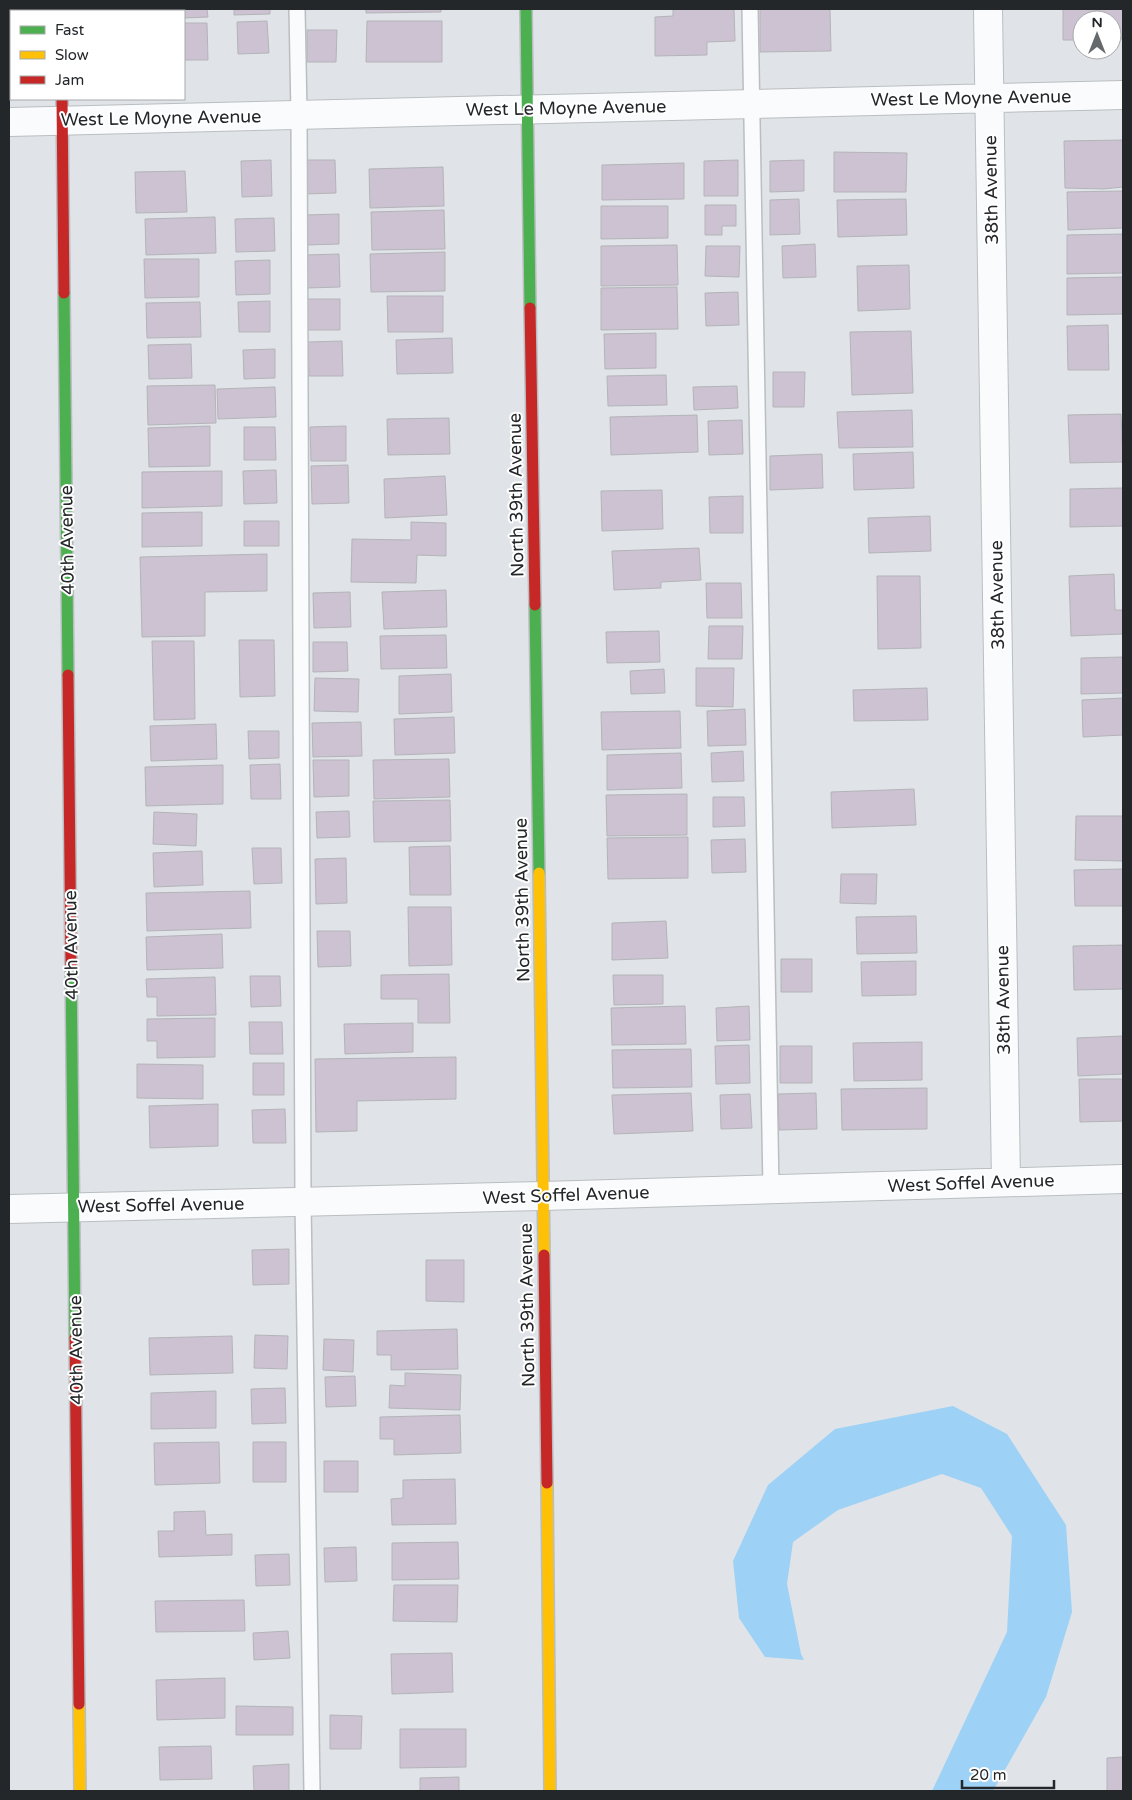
<svg xmlns="http://www.w3.org/2000/svg" width="1132" height="1800" viewBox="0 0 1132 1800" font-family="'Varela Round',sans-serif">
<style>
.water{fill:#9dd1f5}
.building{fill:#cdc2d2;stroke:#b3b4b8}
.lines{fill:none;stroke-linecap:round;stroke-linejoin:round}
.lane-casing{stroke:#babec0;stroke-width:18}
.street-casing{stroke:#babec0;stroke-width:30}
.fast-casing{stroke:#babec0;stroke-width:14}
.slow-casing{stroke:#babec0;stroke-width:14}
.jam-casing{stroke:#babec0;stroke-width:14}
.lane{stroke:#fafbfc;stroke-width:15}
.street{stroke:#fafbfc;stroke-width:28}
.fast{stroke:#4caf50;stroke-width:11}
.slow{stroke:#ffc107;stroke-width:11}
.jam{stroke:#c62828;stroke-width:11}
.labels{text-anchor:middle;dominant-baseline:central;stroke-width:4;stroke-linejoin:round;paint-order:stroke}
.street-label{font-size:18px;fill:#24272a;stroke:#fff}
</style>
<rect width="100%" height="100%" fill="#e0e4e8"/>
<!-- water -->
<path class="water" d="M953 1406 1007 1434 1066 1525 1072 1612 1046 1697 993 1791H932L1007 1632 1012 1536 981 1488 942 1474 838 1510 793 1542 787 1584 801 1654 804 1660 765 1657 739 1618 733 1561 768 1485 835 1429Z"/>
<!-- building -->
<path class="building" d="M142 9H207L208 17 184 18V11H142Z
M234 9H270V14L234 15Z
M366 9H441V12L366 13Z
M673 9H734L735 41 707 42V55L655 56V17L673 16Z
M760 9H830L831 51 760 52Z
M1063 9H1123V39H1112V20H1082V40H1063Z
M267 21 269 53 238 54 237 22Z
M367 21H442V62H366Z
M184 23H207L208 60H184Z
M307 30H337L336 62H307Z
M1123 140V187L1103 189 1065 188 1064 141Z
M834 152 907 153 906 192H834Z
M271 160 272 196 242 197 241 161Z
M304 160H335L336 193 304 194Z
M738 160V196H704V161Z
M804 160V191L770 192V161Z
M684 163V199L602 200V165Z
M443 167 444 206 370 208 369 169Z
M185 171 187 212 136 213 135 172Z
M1123 191V228L1068 230 1067 192Z
M799 199 800 234 770 235V200Z
M906 199 907 235 838 237 837 200Z
M705 205H736V226H722V235H705Z
M601 206H668V238L601 239Z
M444 210 445 249 372 250 371 212Z
M339 214V244L306 245 305 215Z
M215 217 216 253 146 255 145 219Z
M274 218 275 251 236 252 235 219Z
M1123 234V273L1067 274V235Z
M815 244 816 277 783 278 782 246Z
M677 245 678 285 601 286V246Z
M706 246H740L739 277 705 276Z
M445 252V291L371 292 370 254Z
M339 254 340 287 307 288 306 255Z
M144 259H199V297L145 298Z
M270 260V294L236 295 235 261Z
M909 265 910 309 858 311 857 266Z
M1123 277V314L1067 315V278Z
M677 287 678 329 601 330V288Z
M738 292 739 325 706 326 705 293Z
M387 296H443V332H388Z
M305 299H340V330H305Z
M270 301V332H239L238 302Z
M200 302 201 337 147 338 146 303Z
M1108 325 1109 370H1068L1067 326Z
M911 331 913 393 852 395 850 332Z
M656 333V368L605 369 604 334Z
M452 338 453 373 397 374 396 340Z
M342 341 343 376H309L308 342Z
M191 344 192 378 149 379 148 345Z
M275 349V378L244 379 243 350Z
M773 372H805L804 407H773Z
M666 375 667 405 608 406 607 376Z
M215 385 216 423 148 425 147 386Z
M737 386 738 408 694 410 693 387Z
M275 387 276 417 218 419 217 389Z
M912 410 913 447 839 448 837 412Z
M1121 414 1123 462 1070 463 1068 415Z
M697 415 698 452 611 455 610 417Z
M449 418 450 454 388 455 387 419Z
M742 420 743 454 709 455 708 421Z
M210 426V466L149 467 148 428Z
M346 426V461H311L310 427Z
M244 427H275L276 460H244Z
M913 452 914 488 854 490 853 454Z
M822 454 823 488 770 490V456Z
M348 465 349 503 312 504 311 466Z
M276 470 277 503 244 504 243 471Z
M222 471V506L142 508V472Z
M445 476 447 515 385 518 384 479Z
M1123 488V526L1070 527V489Z
M662 490 663 529 602 531 601 491Z
M743 496V533H710L709 497Z
M202 512V546L142 547V513Z
M930 516 931 551 869 553 868 518Z
M244 521H279V546H244Z
M411 522 446 523V556L417 555 416 583 351 582 352 539 411 540Z
M699 548 701 580 661 582V588L614 590 612 551Z
M267 554V591L205 592V636L142 637 140 557Z
M1114 574 1115 610H1123V634L1071 636 1069 576Z
M877 576H920L921 648 878 649Z
M706 583H741L742 618H707Z
M446 590 447 627 384 629 382 592Z
M350 592 351 627 314 628 313 593Z
M709 626H743L742 659H708Z
M659 631 660 662 607 663 606 632Z
M446 635 447 668 381 669 380 636Z
M239 640H274L275 696 240 697Z
M152 641H194L195 719 154 720Z
M313 642H347L348 671 313 672Z
M1123 657V693L1081 694V658Z
M696 668H734L733 707 696 706Z
M664 669 665 693 631 694 630 671Z
M451 674 452 712 399 714V676Z
M315 678 359 679 358 712 314 711Z
M927 688 928 720 854 721 853 690Z
M1123 698V735L1083 737 1082 700Z
M745 709 746 745 708 746 707 711Z
M680 711 681 748 602 750 601 712Z
M454 717 455 753 395 755 394 719Z
M361 722 362 756 313 757 312 723Z
M216 724 217 759 151 761 150 726Z
M248 731H279V758L249 759Z
M743 751 744 781 712 782 711 753Z
M681 753 682 788 607 790V755Z
M449 759 450 797 374 799 373 760Z
M313 760H349V796L314 797Z
M280 764 281 799H251L250 765Z
M223 765V804L146 806 145 767Z
M914 789 916 825 832 828 831 792Z
M687 794V835L607 836 606 795Z
M713 797H744L745 826 713 827Z
M450 800 451 841 374 842 373 801Z
M349 811 350 837 317 838 316 812Z
M154 812 197 814 196 846 153 844Z
M1076 816H1123V861L1075 860Z
M688 837V878L608 879 607 838Z
M745 839 746 872 712 873 711 840Z
M450 846 451 895H410L409 847Z
M252 848H281L282 883 254 884Z
M202 851 203 885 154 887 153 853Z
M346 858 347 903 316 904 315 859Z
M1123 869V906H1075L1074 870Z
M841 874H877L876 904 840 903Z
M250 891 251 928 147 931 146 893Z
M408 907H451L452 965 409 966Z
M916 916 917 953 857 954 856 917Z
M666 921 668 958 612 960V923Z
M317 931H350L351 966 318 967Z
M222 934 223 968 147 970 146 937Z
M1123 945V989L1074 990 1073 946Z
M781 959H812V992H781Z
M916 961V995L862 996 861 962Z
M449 974 450 1023H418V999H381V975Z
M613 975H663V1004L614 1005Z
M250 976H280L281 1006 251 1007Z
M215 977 216 1015 157 1016V997H147L146 979Z
M685 1006 686 1044 612 1045 611 1008Z
M749 1006 750 1040 717 1041 716 1008Z
M215 1018V1057L157 1058V1041H147V1019Z
M249 1022H282L283 1054H250Z
M413 1023V1052L345 1054 344 1024Z
M1123 1036V1074L1078 1076 1077 1038Z
M922 1042V1080L854 1081 853 1043Z
M749 1045 750 1083 716 1084 715 1046Z
M780 1046H812V1083H780Z
M691 1049 692 1087 613 1088 612 1050Z
M456 1057V1099L357 1101V1131L316 1132 315 1059Z
M253 1063H284V1095H253Z
M137 1064 203 1065V1099L137 1098Z
M1079 1079H1123V1121L1080 1122Z
M927 1088V1129L842 1130 841 1089Z
M691 1093 693 1131 614 1134 612 1095Z
M816 1093 817 1129 779 1130 778 1094Z
M750 1094 752 1128 721 1129 720 1095Z
M218 1104V1146L150 1148 149 1106Z
M285 1109 286 1143H253L252 1110Z
M289 1249V1284L253 1285 252 1250Z
M426 1260H464V1302L426 1301Z
M457 1329 458 1369 391 1370V1355H377V1331Z
M255 1335 288 1336 287 1369 254 1368Z
M232 1336 233 1373 150 1375 149 1338Z
M324 1339 354 1340 353 1372 323 1370Z
M405 1373 461 1375 460 1410 389 1408 390 1385 405 1386Z
M355 1376 356 1406 326 1407 325 1377Z
M285 1388 286 1423 252 1424 251 1389Z
M216 1391V1428L151 1429V1393Z
M460 1415 461 1453 394 1455V1439H380V1417Z
M219 1442 220 1483 155 1485 154 1443Z
M253 1442H286V1482H253Z
M324 1461H358V1492H324Z
M455 1479 456 1524 392 1525 391 1499 403 1498V1480Z
M205 1511 206 1535 232 1534V1555L159 1557 158 1531H174V1512Z
M458 1542 459 1579 392 1580V1543Z
M356 1547 357 1581 325 1582 324 1548Z
M289 1554 290 1585 256 1586 255 1555Z
M394 1585H458L457 1622 393 1621Z
M244 1600 245 1631 156 1632 155 1601Z
M288 1631 290 1658 254 1660 253 1633Z
M452 1653 453 1692 392 1694 391 1654Z
M225 1678V1718L157 1720 156 1680Z
M236 1706 293 1707V1735H236Z
M330 1715 362 1716 361 1749H330Z
M400 1729H466V1767L400 1768Z
M211 1746 212 1779 160 1780 159 1747Z
M1123 1757V1791H1107V1758Z
M289 1764V1791H254L253 1766Z
M459 1777V1791H420V1778Z"/>
<g class="lines">
<!-- lane casing -->
<g class="lane-casing">
<path id="lane" d="M297 9 299 114 303 1202 312 1791
M750 9 771 1189"/>
</g>
<!-- street casing -->
<g class="street-casing">
<path id="street" d="M60 9V11
M988 9 1006 1182
M9 122 1123 95
M9 1209 543 1196 1123 1179"/>
</g>
<!-- fast casing -->
<g class="fast-casing">
<path id="fast" d="M526 9 530 308
M64 293 68 675
M535 605 539 873
M71 965 75 1338"/>
</g>
<!-- slow casing -->
<g class="slow-casing">
<path id="slow" d="M539 873 544 1255
M547 1483 550 1791
M79 1704 80 1791"/>
</g>
<!-- jam casing -->
<g class="jam-casing">
<path id="jam" d="M62 99 64 293
M530 308 535 605
M68 675 71 965
M544 1255 547 1483
M75 1338 79 1704"/>
</g>
<!-- lane -->
<use href="#lane" class="lane"/>
<!-- street -->
<use href="#street" class="street"/>
<!-- fast -->
<use href="#fast" class="fast"/>
<!-- slow -->
<use href="#slow" class="slow"/>
<!-- jam -->
<use href="#jam" class="jam"/>
</g>
<g class="labels">
<!-- street labels -->
<g class="street-label">
<text transform="translate(971 98) rotate(-1)">West Le Moyne Avenue</text>
<text transform="translate(566 108) rotate(-1)">West Le Moyne Avenue</text>
<text transform="translate(161 118) rotate(-1)">West Le Moyne Avenue</text>
<text transform="translate(991 190) rotate(-91)">38th Avenue</text>
<text transform="translate(516 495) rotate(-91)">North 39th Avenue</text>
<text transform="translate(67 540) rotate(-91)">40th Avenue</text>
<text transform="translate(997 595) rotate(-91)">38th Avenue</text>
<text transform="translate(522 900) rotate(-91)">North 39th Avenue</text>
<text transform="translate(71 945) rotate(-91)">40th Avenue</text>
<text transform="translate(1003 1000) rotate(-91)">38th Avenue</text>
<text transform="translate(971 1183) rotate(-2)">West Soffel Avenue</text>
<text transform="translate(566 1195) rotate(-2)">West Soffel Avenue</text>
<text transform="translate(161 1205) rotate(-1)">West Soffel Avenue</text>
<text transform="translate(527 1305) rotate(-91)">North 39th Avenue</text>
<text transform="translate(76 1350) rotate(-91)">40th Avenue</text>
</g>
</g>
<!-- border -->
<rect width="1132" height="1800" fill="none" stroke="#24272a" stroke-width="20"/>
<!-- legend -->
<rect x="10" y="10" width="175" height="90" fill="#ffffff" stroke="#a7a9aa"/>
<rect x="20" y="26" width="25" height="8" fill="#4caf50" stroke="#a7a9aa"/>
<text x="55" y="35" font-size="15" fill="#24272a">Fast</text>
<rect x="20" y="51" width="25" height="8" fill="#ffc107" stroke="#a7a9aa"/>
<text x="55" y="60" font-size="15" fill="#24272a">Slow</text>
<rect x="20" y="76" width="25" height="8" fill="#c62828" stroke="#a7a9aa"/>
<text x="55" y="85" font-size="15" fill="#24272a">Jam</text>
<!-- north arrow -->
<g transform="translate(1097 35)"><circle r="24" fill="#ffffff" stroke="#a7a9aa"/>
<path d="M0-4L9 19L0 12L-9 19Z" fill="#66696c"/>
<text y="-8" font-size="14" font-weight="bold" text-anchor="middle" fill="#24272a">N</text>
</g>
<!-- scale -->
<path d="M962 1780v8h92v-8" fill="none" stroke="#24272a" stroke-width="2.5"/>
<text x="970" y="1780" font-size="15" fill="#24272a" stroke="#ffffff" stroke-width="4" paint-order="stroke">20 m</text>
</svg>
